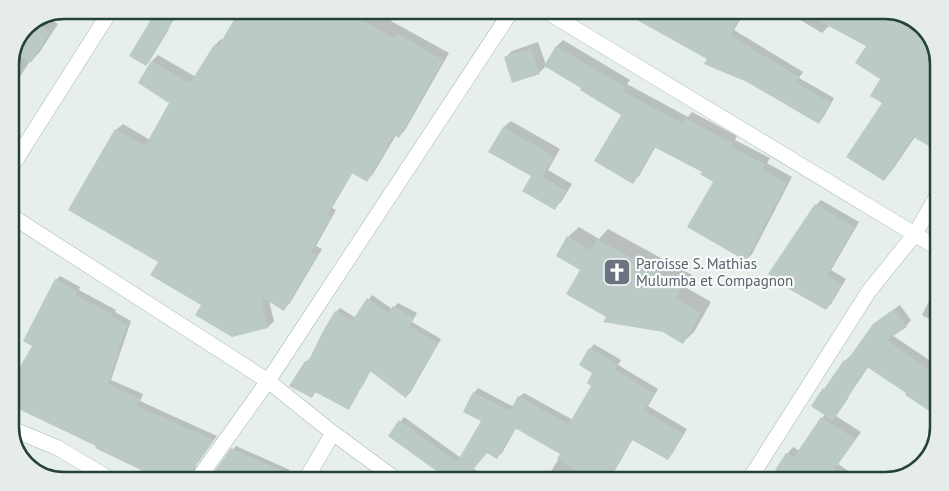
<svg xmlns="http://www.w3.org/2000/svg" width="949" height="491" viewBox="0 0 949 491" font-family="'PT Sans',sans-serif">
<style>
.shadow{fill:#0003}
.building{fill:#bbcac4}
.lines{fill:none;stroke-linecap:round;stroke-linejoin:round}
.minor-casing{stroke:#a8b8b2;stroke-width:16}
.minor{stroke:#fff;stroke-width:15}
.labels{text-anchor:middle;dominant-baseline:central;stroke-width:4.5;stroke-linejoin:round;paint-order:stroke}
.worship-label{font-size:15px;fill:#5b616d;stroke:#f7fbf9;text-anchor:start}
.rim{fill:none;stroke:#24423a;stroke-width:2.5}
</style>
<rect width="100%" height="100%" fill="#e6efeb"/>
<!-- shadow -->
<path class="shadow" d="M166 11H184L178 17Z
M240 11 396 12 391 21 449 53 405 130 399 137 396 135 373 174 367 180 353 172 332 208 336 210 316 246 322 249 290 303 284 309 269 301 274 321 268 327 233 336 159 261 116 130 123 124 150 140 171 103 152 61 158 55 196 77 215 45 221 39 223 40Z
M452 13H469L453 16Z
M618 14H694L702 19 705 14 743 15 734 30 803 72 799 78 834 98 823 118 819 122 633 16 629 20Z
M792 15 909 16 930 34 939 61 915 137 891 172 884 180 882 79 868 46 830 25 822 33Z
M47 17 58 24 39 53 31 61H30L10 92V61L26 26Z
M153 20 169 29 149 62 146 65Z
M563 40 630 80 627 84 688 117 692 112 737 136 735 140 770 158 767 163 792 177 752 254 746 260 715 181 703 171 656 146 639 176 633 182 622 114 583 87 546 66 539 73 505 58 512 51 538 42 546 65 557 46Z
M511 121 560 149 548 170 572 184 561 202 554 208 532 176 490 151 504 127Z
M821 200 859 222 831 270 846 279 831 304 826 309 816 205Z
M579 227 599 239 608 229 692 275 685 287 711 302 694 332 683 342 663 330 608 316 581 270 568 237Z
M60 276 80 287 79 290 116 310 115 312 131 321 111 380 143 394 140 401 217 436 196 465 195 472 191 476 185 474 183 476H146L141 473 143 470 37 340 56 280Z
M936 291 935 322 922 315 933 294Z
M372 295 392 309 398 303 417 313 412 322 441 339 410 393 406 396 371 370 362 387 358 391H317L311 397 306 362 310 358 336 312 340 308 356 318Z
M900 305 911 320 906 326 892 335 935 364 934 412 869 366 848 397H849L836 416 861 432 838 464 864 481 771 480 787 454 793 447 800 451 825 414 824 389 829 384 845 361 850 356 852 357 874 325 880 319Z
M594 344 621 360 618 365 658 389 648 406 687 429 672 454 668 459 633 439 614 472 623 479H546L562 454 516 428 502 453 497 457 487 451 473 468 486 478H448L390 435 404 417 461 458 483 421 474 393 478 388 514 407 519 397 524 393 573 420 593 385 594 373 590 349Z
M236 446 290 470 283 477 212 476Z
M51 468 62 475H46Z"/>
<!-- building -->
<path class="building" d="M156 11H179L146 66 129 56Z
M239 11 349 12 394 38 397 33 443 60 399 138 394 135 367 182 352 173 327 215 331 217 311 252 317 255 284 311 261 297 268 328 232 337 195 315 201 305 150 275 158 262 68 210 115 129 145 146 169 103 138 83 151 61 190 83 214 45 218 47Z
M626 14 741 15 730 35 799 77 796 83 830 102 819 124 747 82 704 64 707 59Z
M808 15 889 16 933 43 939 61 938 151 913 137 884 181 846 157 882 103 870 96 880 79 855 63 866 46Z
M34 22 50 32 31 63 14 52 26 26Z
M556 46 625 87 622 91 682 123 685 118 732 143 730 147 765 164 762 170 787 183 746 261 687 227 713 182 700 174 702 172 654 147 633 184 594 161 621 115 580 90 581 88 544 66Z
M531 48 540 74 512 83 504 57Z
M503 127 554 156 542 177 566 191 555 210 522 191 531 176 488 152Z
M815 204 854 227 827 275 842 284 826 310 782 285 783 283 768 274Z
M567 236 591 250 597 239 683 286 676 298 701 313 683 344 663 332 603 322 606 317 566 294 580 270 556 256Z
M55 279 77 291 75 295 113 314 112 317 127 325 108 384 140 398 137 406 214 440 192 471 191 476H138L141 470 95 448 96 446 10 405V384L32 346 23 341Z
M367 298 389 313 393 306 414 318 409 326 438 343 406 398 370 371 349 410 315 392 312 398 289 386 305 361 308 362 323 331 335 311 352 321Z
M894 309 907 327 887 340 934 373V414L905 395 906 393 867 367 833 421 811 406 823 388 824 389 844 360 846 362 873 324Z
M589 348 618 364 615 370 654 393 644 411 683 434 668 460 632 440 609 479H588L557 459 560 454 515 428 497 459 487 453 470 473 477 478H446L388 436 399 420 457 462 481 421 463 412 473 392 510 411 518 396 569 424 591 386 587 383 592 373 579 365Z
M821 417 855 439 827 481 793 480 775 470 786 453 794 457Z
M231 448 296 477 211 476Z"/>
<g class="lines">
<!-- minor casing -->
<g class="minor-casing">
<path id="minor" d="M549 13 936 247
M10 169 111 10
M10 215 268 381 333 433 394 478
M10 428 58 448 105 476
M200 476 268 381 510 13
M307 477 333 433
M749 480 869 291 915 234 937 196"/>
</g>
<!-- minor -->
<use href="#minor" class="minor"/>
</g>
<!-- icons -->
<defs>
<g id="church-square" transform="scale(1.4375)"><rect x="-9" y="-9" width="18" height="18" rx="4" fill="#6b7280" stroke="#f7fbf9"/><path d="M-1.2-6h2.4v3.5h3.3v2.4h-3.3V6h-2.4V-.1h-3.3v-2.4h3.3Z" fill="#fff"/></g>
</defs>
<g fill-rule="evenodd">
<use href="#church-square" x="617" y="272"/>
</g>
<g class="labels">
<!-- worship labels -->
<g class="worship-label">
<text x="636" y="263">Paroisse S. Mathias<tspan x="636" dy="17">Mulumba et Compagnon</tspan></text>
</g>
</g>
<!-- crop -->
<path d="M0 0H949V491H0ZM64 19H885A45 45 0 0 1 930 64V427A45 45 0 0 1 885 472H64A45 45 0 0 1 19 427V64A45 45 0 0 1 64 19Z" fill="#e6ecea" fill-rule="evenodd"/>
<path class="rim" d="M64 19H885A45 45 0 0 1 930 64V427A45 45 0 0 1 885 472H64A45 45 0 0 1 19 427V64A45 45 0 0 1 64 19Z"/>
</svg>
